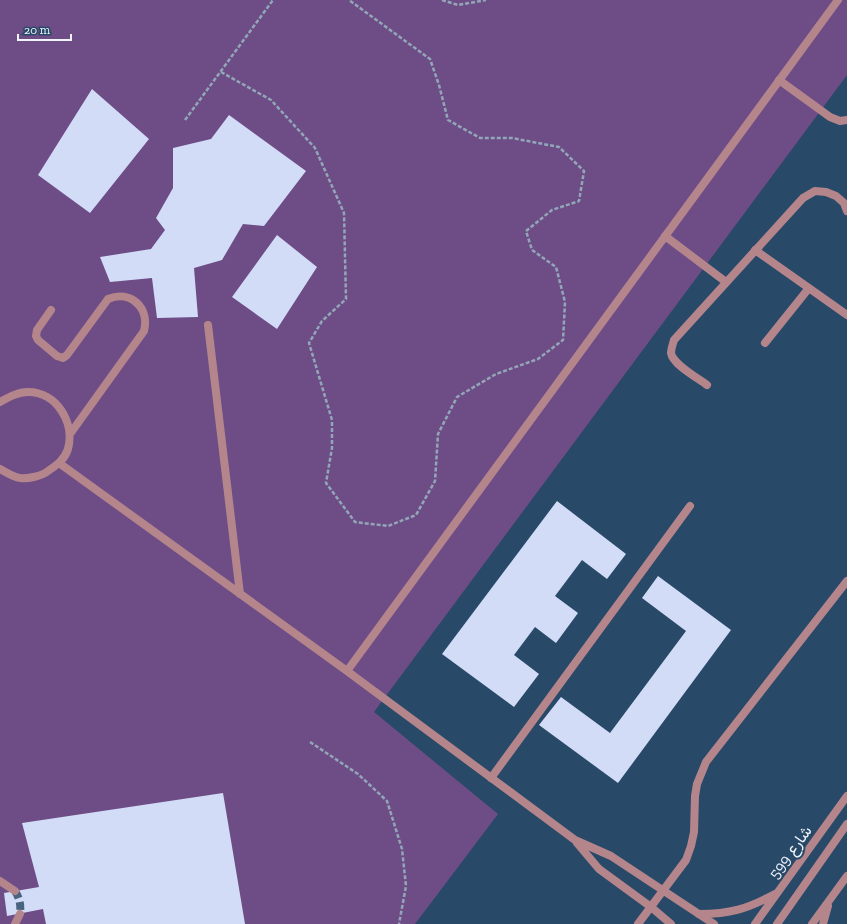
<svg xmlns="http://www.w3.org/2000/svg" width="847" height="924" viewBox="0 0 847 924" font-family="'Zilla Slab',Vazirmatn,serif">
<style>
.green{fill:#6e4d87}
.building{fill:#d2dcf7}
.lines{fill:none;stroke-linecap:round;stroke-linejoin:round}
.minor-tunnel{stroke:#47637e;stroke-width:8;stroke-dasharray:8 4;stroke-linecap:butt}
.path{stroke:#93a6b8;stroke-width:2.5;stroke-dasharray:4 2;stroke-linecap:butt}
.service{stroke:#b4868c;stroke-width:8}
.minor{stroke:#b4868c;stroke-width:8}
.tertiary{stroke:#b4868c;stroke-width:8}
.labels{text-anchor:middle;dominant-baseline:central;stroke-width:4;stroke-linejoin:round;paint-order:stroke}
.street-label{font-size:16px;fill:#eef5fd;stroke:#294968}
</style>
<rect width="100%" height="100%" fill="#294968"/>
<!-- green -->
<path class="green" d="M0 0H847V75L374 712 498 814 415 924H0Z"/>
<!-- building -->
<path class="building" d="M92 89 149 139 90 213 38 175Z
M229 115 306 171 264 226 243 224 222 260 194 268 198 317 157 318 152 278 110 282 100 257 151 249 165 230 156 218 173 188V148L211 139Z
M277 235 317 267 277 329 232 297Z
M557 501 626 554 607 579 582 560 555 596 578 613 556 643 535 627 514 655 539 674 514 707 442 654Z
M658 576 731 630 618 783 539 725 561 697 610 733 686 631 642 598Z
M223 793 245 924H46L43 909 7 916 4 893 39 887 22 823Z"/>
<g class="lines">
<!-- minor-tunnel -->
<path class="minor-tunnel" d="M15 891C20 899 21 905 20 914"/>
<!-- path -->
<path class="path" d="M442 0 458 5 486 0
M221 72 271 100 315 148 344 213 346 299 322 321 309 343 332 420V448L326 483 355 522 388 526 416 515 435 481 438 434 457 397 496 374 538 359 563 340 565 302 556 267 532 250 526 231 552 210 579 201 584 171 559 147 512 138H480L448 120 439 85 430 59 349 0
M185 120 273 0
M310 742 358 774 387 801 402 849 406 886 399 924"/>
<!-- service -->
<path class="service" d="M779 80 830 117 840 121 847 120
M665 236 726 282
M755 250 847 315
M765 343 809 288
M707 385C698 378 673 365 671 353 671 348 673 344 674 340L803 198 815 191 826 192 836 196 844 203 847 211
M491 778 690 506"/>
<!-- minor -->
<path class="minor" d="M51 310 37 330 36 336 38 340 57 356 63 358 67 355 108 299C130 290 150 307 144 331L70 434
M208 325 240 594
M0 402C9 397 18 392 28 392 57 392 75 423 68 449 65 459 57 465 48 471 42 476 28 479 20 478 13 477 6 472 0 469
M59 463 347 671 575 840 611 856 714 924
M347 671 838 0
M577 843 599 869 651 907 671 924
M0 881 15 891
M15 924 20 914
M638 924 686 860 691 846 694 832 695 796 697 784 706 762 847 581"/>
<!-- tertiary -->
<path class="tertiary" d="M699 914C730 914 747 909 775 894
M755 924 847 796
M777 924 847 824
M812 924 847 876
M823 924 828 906"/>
</g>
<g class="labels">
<!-- street labels -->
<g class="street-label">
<text transform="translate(790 852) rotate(-54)">شارع 599</text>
</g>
</g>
<!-- scale -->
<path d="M18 34v6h53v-6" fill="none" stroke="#eef5fd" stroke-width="2"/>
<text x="24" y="34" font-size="12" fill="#eef5fd" stroke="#294968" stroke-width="3" paint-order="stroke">20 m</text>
</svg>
